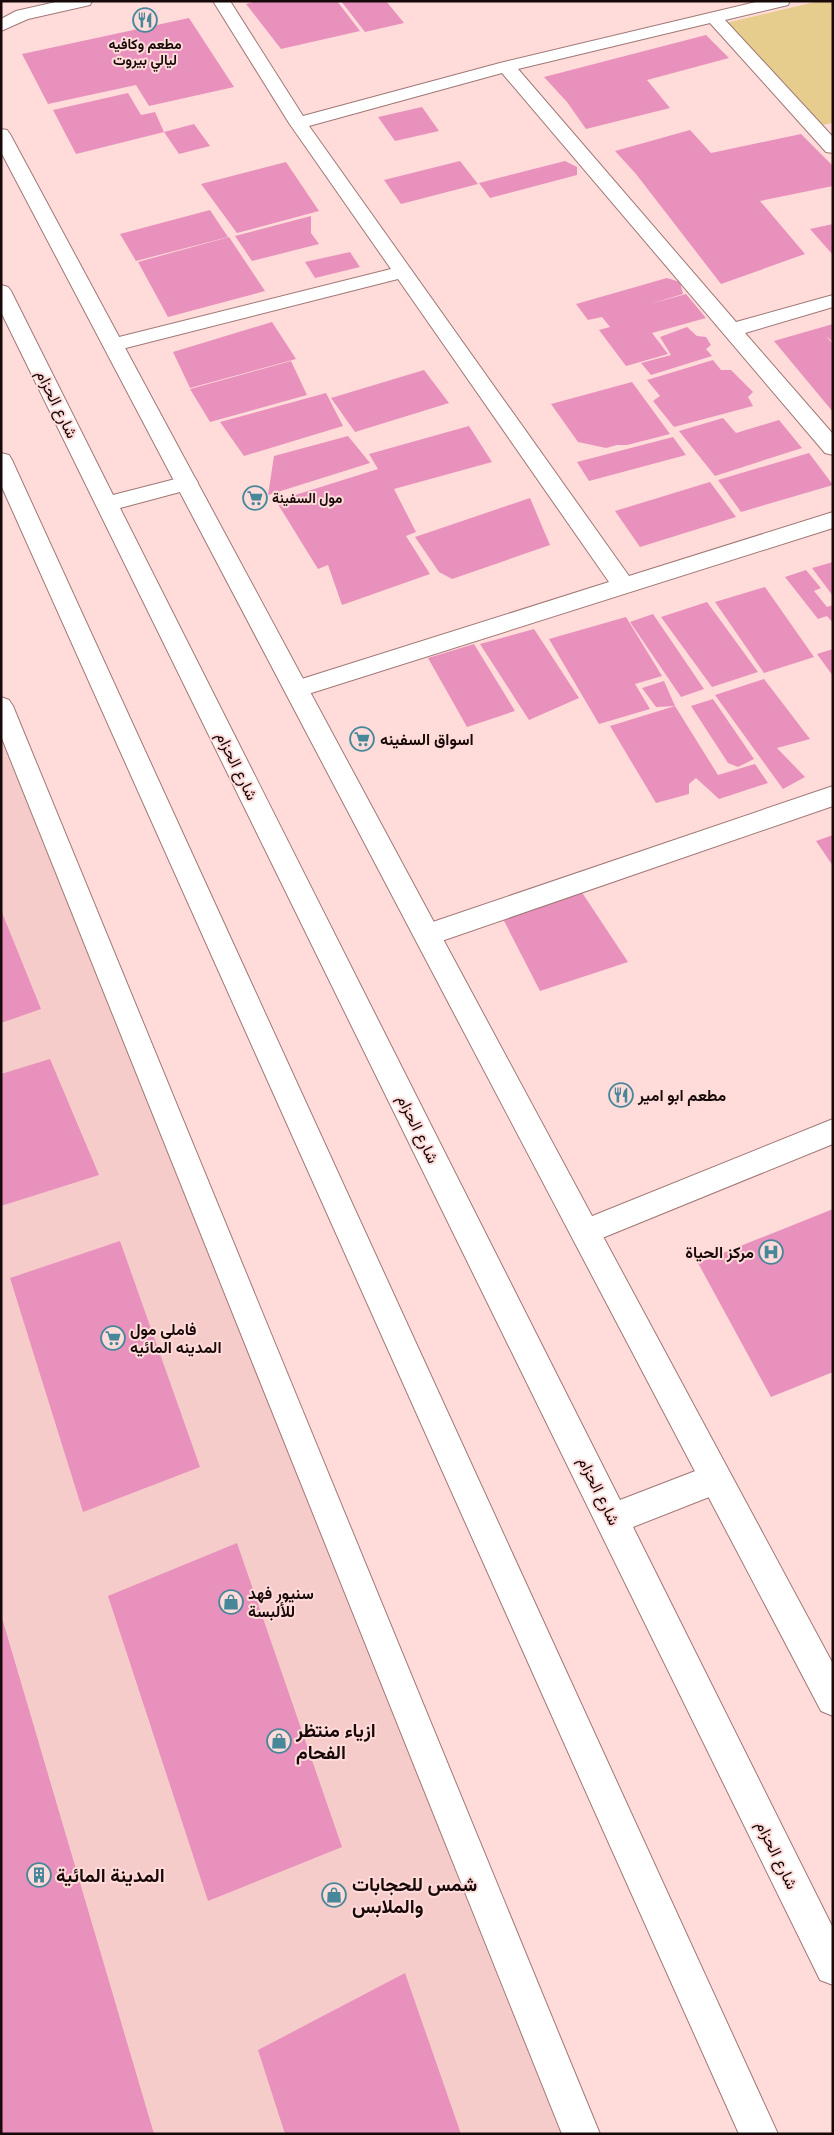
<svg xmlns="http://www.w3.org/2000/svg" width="834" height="2135" viewBox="0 0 834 2135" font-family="'Fira Sans',Vazirmatn,sans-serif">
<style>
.built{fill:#f5ccca}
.green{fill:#e7cd8d}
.building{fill:#e991bd}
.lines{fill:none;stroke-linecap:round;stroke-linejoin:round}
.service-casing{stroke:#a07876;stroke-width:2}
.minor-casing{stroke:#a07876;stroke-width:2}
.secondary-casing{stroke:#a07876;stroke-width:2}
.primary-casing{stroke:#a07876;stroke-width:2}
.service{fill:#fff;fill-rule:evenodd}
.minor{fill:#fff;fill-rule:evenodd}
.secondary{fill:#fff;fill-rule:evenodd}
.primary{fill:#fff;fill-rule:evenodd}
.labels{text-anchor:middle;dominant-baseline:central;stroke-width:4;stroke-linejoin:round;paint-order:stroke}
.far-poi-label{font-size:14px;font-weight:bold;fill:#170909;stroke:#ffdbd9}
.street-label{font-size:16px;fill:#170909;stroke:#ffdbd9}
.poi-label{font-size:16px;font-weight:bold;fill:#170909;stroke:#ffdbd9;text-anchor:start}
.near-poi-label{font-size:19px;font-weight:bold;fill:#170909;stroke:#ffdbd9;text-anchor:start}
</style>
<rect width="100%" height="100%" fill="#ffdbd9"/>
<!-- built -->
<path class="built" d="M1 733 564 2134H1Z"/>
<!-- green -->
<path class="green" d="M819 1H833V123L823 125 726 23Z"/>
<!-- building -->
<path class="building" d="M257 1H337L360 31 281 49 246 4Z
M341 1H386L404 23 365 32Z
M189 18 234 87 149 106 136 85 48 104 22 54Z
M706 35 729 58 647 80 670 108 586 129 567 102 544 77Z
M128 93 141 115 155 112 164 132 194 124 210 146 179 154 164 132 76 154 53 110Z
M422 107 439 131 395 141 378 117Z
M690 130 711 153 801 134 833 166V186L760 201 805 254 721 284 636 174 615 151Z
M460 161 478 184 401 204 384 180Z
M565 161 577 167V175L490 198 479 183Z
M286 162 319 211 237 233 201 184Z
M210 210 228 237 136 261 120 234Z
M311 216V233L319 244 252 261 235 236Z
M833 224V255L810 229Z
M229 237 265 291 168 317 138 262Z
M350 252 360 267 315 278 305 262Z
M667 278 680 282 683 294 650 304 686 294 706 318 652 333 668 354 626 366 599 330 610 327 602 317 588 320 576 304Z
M272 322 296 359 190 388 173 352Z
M833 324V342L826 336 833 344V412L774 341Z
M687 327 697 336 706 337 711 345 706 349 712 356 651 375 641 363 671 355 660 337Z
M713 360 721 370H731L753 392 748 397 753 406 674 427 653 401 660 396 647 380Z
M291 361 307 395 210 422 190 389Z
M424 370 449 403 355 432 331 398Z
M632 382 670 434 627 445H617L606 448 578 442 551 404Z
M326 393 343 426 244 456 220 422Z
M723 418 736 433 779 420 802 448 715 476 679 431Z
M469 426 492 462 394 489 416 532 406 536 430 574 342 605 328 565 318 569 276 501 378 469 369 454Z
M348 436 370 463 268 495 274 456Z
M673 437 686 455 589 481 577 462Z
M809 453 833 485 741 512 718 480Z
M710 482 736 517 640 547 615 511Z
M530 498 550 545 452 579 439 572 415 537Z
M833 562V596L812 568Z
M806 570 821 588 814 591 827 607 833 605V623L827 616 818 619 785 577Z
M765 587 814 657 764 673 715 602Z
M707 602 758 672 712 687 661 617Z
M653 614 704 689 681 697 630 622Z
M626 617 662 676 635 684 650 709 599 724 549 639Z
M534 629 579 698 529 720 480 644Z
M474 644 515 711 467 727 428 658Z
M833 649V676L817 654Z
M764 679 810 739 777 748 805 777 783 789 715 695Z
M664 681 675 706 656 707 642 688Z
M713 699 754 759 738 767 728 763 691 706Z
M675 706 718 775 755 764 768 783 719 799 696 778 689 784V794L656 803 610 726Z
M833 835V866L816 841Z
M581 891 628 962 540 991 503 919Z
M1 910 41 1009 1 1023Z
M50 1059 99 1175 1 1206V1074Z
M833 1209V1372L771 1397 698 1263Z
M120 1241 200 1467 83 1512 10 1278Z
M237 1543 342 1847 208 1901 108 1596Z
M1 1618H2L154 2134H1Z
M405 1973 461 2134H285L258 2050Z"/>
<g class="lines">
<!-- service casing -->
<g class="service-casing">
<path id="service" d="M1 697 9 700 13 706 600 2134H562L1 736Z"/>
</g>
<!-- minor casing -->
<g class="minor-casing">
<path id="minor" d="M213 1H230L303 116 500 63 760 1H790L788 5 725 20 833 137V153L826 152 710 23 518 69 736 322 833 295V307L745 333 833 434V455L825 453 502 73 309 126 629 576 833 512V528L305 695 297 698 289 695 285 689 289 683 609 582 398 279 114 351 107 350 104 345 107 340 391 269 289 123Z
M833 786V806L427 946 418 943 414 935 418 927Z
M833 1119V1144L585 1245 575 1241 570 1232 575 1223Z"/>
</g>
<!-- secondary casing -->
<g class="secondary-casing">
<path id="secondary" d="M60 1H92L90 5 28 19 1 31V19L16 11Z
M1 129 7 130 10 134 833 1664V1716L821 1711 1 152Z"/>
</g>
<!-- primary casing -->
<g class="primary-casing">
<path id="primary" d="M1 285 8 287 11 291 113 495 187 476 195 478 198 483 195 488 120 508 620 1500 716 1463 727 1468 732 1479 727 1490 633 1527 833 1928V1985L820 1980 1 312Z
M1 453 9 455 12 460 778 2134H739L1 485Z"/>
</g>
<!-- service -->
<use href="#service" class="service"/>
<!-- minor -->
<use href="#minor" class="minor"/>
<!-- secondary -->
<use href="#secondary" class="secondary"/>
<!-- primary -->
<use href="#primary" class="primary"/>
</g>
<!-- icons -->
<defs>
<g id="restaurant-ring" transform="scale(1.25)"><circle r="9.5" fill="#ffdbd9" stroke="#46889a" stroke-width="1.5"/><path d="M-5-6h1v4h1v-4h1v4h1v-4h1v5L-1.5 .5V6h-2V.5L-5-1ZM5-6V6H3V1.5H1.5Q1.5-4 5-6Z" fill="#46889a"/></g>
<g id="supermarket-ring" transform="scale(1.25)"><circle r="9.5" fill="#ffdbd9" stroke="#46889a" stroke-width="1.5"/><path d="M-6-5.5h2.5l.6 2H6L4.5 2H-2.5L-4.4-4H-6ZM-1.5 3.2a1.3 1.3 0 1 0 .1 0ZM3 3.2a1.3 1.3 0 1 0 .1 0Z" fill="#46889a"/></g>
<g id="hospital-ring" transform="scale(1.25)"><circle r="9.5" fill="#ffdbd9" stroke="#46889a" stroke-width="1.5"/><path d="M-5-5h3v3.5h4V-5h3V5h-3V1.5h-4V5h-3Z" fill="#46889a"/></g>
<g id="shop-ring" transform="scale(1.25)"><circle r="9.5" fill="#ffdbd9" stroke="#46889a" stroke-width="1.5"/><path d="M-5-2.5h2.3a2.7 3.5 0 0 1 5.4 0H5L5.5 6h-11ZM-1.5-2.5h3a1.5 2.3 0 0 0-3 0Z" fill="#46889a"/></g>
<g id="building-ring" transform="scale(1.25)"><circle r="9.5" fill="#ffdbd9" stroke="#46889a" stroke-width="1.5"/><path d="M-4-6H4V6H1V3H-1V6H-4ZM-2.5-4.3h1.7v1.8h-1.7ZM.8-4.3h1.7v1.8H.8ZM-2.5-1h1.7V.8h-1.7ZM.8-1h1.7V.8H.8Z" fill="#46889a"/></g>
</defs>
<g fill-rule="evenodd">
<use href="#restaurant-ring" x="145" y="20"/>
<use href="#supermarket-ring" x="255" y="498"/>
<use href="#supermarket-ring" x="362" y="739"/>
<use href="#restaurant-ring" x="621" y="1095"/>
<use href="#hospital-ring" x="771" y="1252"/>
<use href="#supermarket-ring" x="113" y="1338"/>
<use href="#shop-ring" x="231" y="1602"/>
<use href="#shop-ring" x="279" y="1741"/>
<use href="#building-ring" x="39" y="1875"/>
<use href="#shop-ring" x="334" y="1895"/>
</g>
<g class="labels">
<!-- far-poi labels -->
<g class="far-poi-label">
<text x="145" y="44">مطعم وكافيه<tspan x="145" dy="16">ليالي بيروت</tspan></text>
<text x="272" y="498" text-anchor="start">مول السفينة</text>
</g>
<!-- street labels -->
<g class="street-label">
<text transform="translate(57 404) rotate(64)">شارع الحزام</text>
<text transform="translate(237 766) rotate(64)">شارع الحزام</text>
<text transform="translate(418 1129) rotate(64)">شارع الحزام</text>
<text transform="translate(599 1491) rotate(64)">شارع الحزام</text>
<text transform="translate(777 1855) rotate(64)">شارع الحزام</text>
</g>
<!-- poi labels -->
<g class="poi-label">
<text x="380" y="739">اسواق السفينه</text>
<text x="638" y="1095">مطعم ابو امير</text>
<text x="754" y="1252" text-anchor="end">مركز الحياة</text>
<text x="130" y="1329">فاملي مول<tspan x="130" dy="18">المدينه المائيه</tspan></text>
<text x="248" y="1593">سنيور فهد<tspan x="248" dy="18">للألبسة</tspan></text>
</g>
<!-- near-poi labels -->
<g class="near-poi-label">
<text x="296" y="1730">ازياء منتظر<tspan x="296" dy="22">الفحام</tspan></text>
<text x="56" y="1875">المدينة المائية</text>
<text x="352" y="1884">شمس للحجابات<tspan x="352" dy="22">والملابس</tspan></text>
</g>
</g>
<!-- border -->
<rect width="834" height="2135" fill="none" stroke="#170909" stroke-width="5"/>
</svg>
